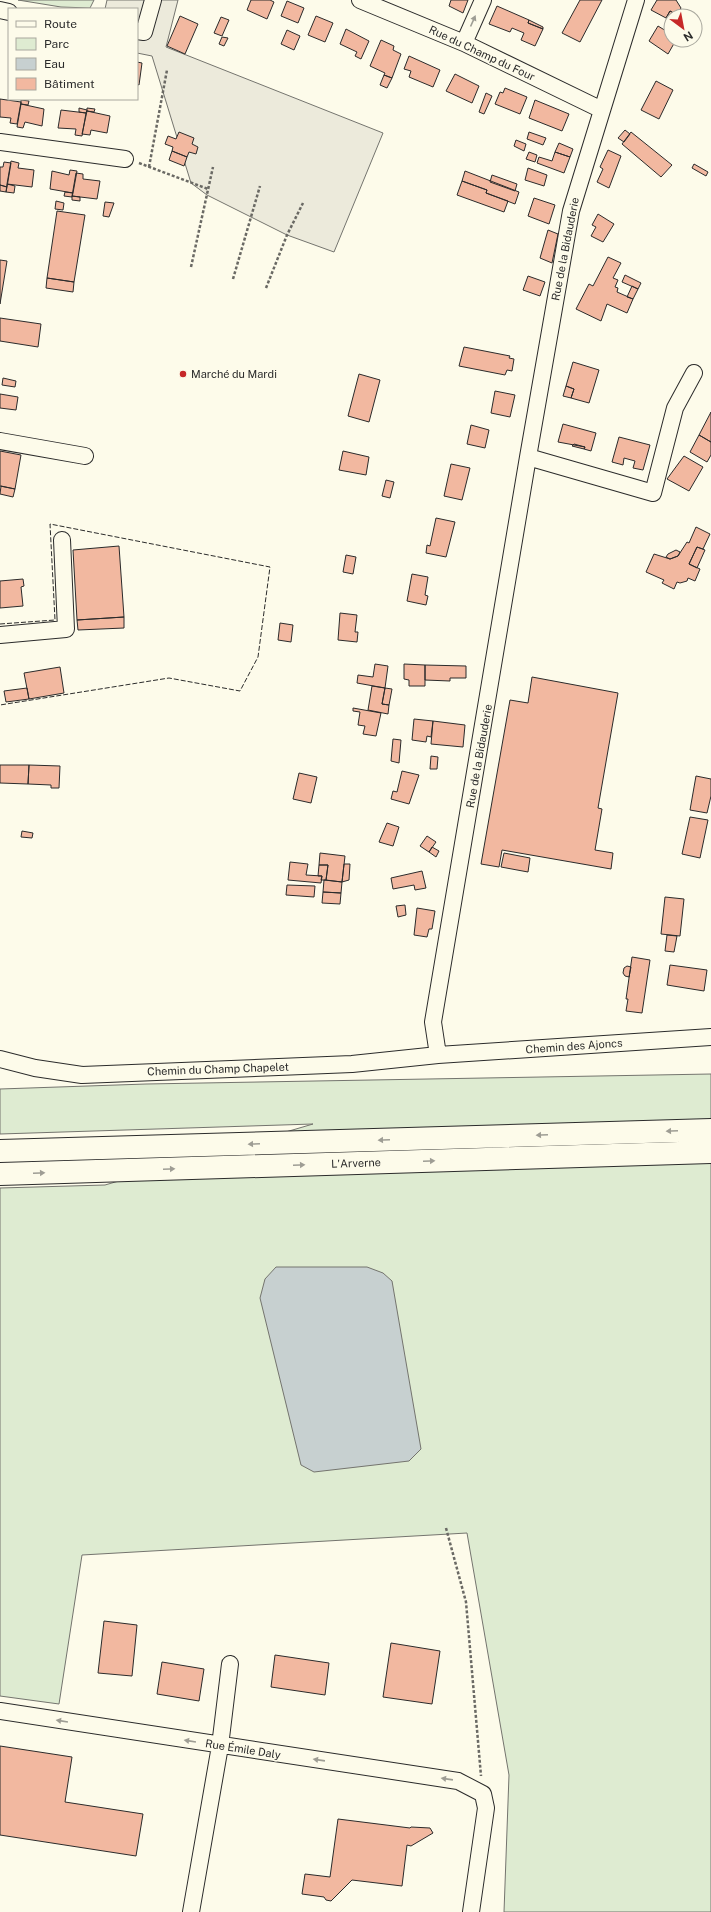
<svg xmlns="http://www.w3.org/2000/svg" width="711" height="1912" viewBox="0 0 711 1912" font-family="'Public Sans',sans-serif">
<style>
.green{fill:#deebd1;stroke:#74746e}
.parking{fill:#eceadb;stroke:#74746e}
.water{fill:#c7d0d0;stroke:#74746e}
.building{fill:#f2b8a0;stroke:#2b2b2b}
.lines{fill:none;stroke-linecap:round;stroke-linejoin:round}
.minor-casing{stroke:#2b2b2b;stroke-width:18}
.highway-casing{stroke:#2b2b2b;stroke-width:24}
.path{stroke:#6a6964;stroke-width:2.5;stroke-dasharray:3 2;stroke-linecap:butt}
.minor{stroke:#fdfbea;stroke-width:16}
.highway{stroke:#fdfbea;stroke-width:22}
.fence{stroke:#2b2b2b;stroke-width:1;stroke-dasharray:5 2;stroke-linecap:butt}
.oneway{fill:#9e9d94}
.poi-dot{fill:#c62828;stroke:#fdfbea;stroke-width:1.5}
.labels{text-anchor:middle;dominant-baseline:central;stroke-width:3;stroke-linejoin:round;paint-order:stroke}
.street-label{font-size:11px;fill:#2b2b2b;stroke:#fdfbea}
.poi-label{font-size:11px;fill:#2b2b2b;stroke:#fdfbea;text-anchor:start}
</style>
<rect width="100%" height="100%" fill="#fdfbea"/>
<!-- green -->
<path class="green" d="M18 0H94L90 8 61 7Z
M711 1074V1912H504L509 1775 467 1533 82 1555 59 1704 0 1696V1188L105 1185 313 1124 0 1134V1089L146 1084Z"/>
<!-- parking -->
<path class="parking" d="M107 0H178L166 47 383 133 334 252 287 235 207 195 191 183 152 56 137 53V9H105Z"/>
<!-- water -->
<path class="water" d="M276 1267H367L383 1273 392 1281 421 1449 409 1461 314 1472 301 1465 260 1298 265 1279Z"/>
<!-- building -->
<path class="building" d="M251 0H270L274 2 267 19 247 10Z
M451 0H468L463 13 449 6Z
M580 0H602L580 42 562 33Z
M657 0H676L681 8 677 15 670 11 666 18 651 10Z
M287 1 304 8 298 23 281 16Z
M497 6 529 20 528 23 543 29 535 46 521 40 524 33 512 28 510 32 489 24Z
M670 11 677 15 671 16V21L666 18Z
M180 16 198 24 185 54 167 46Z
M316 16 333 23 325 42 308 35Z
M221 17 229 20 222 36 214 33Z
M529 20 543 27V29L528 23Z
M658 26 671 34V40H676L668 54 649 41Z
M346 29 369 41 361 59 355 56 357 52 340 44Z
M287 30 300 36 294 50 281 44Z
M222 37 228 38 224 46 219 44Z
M381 40 394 46 393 50 401 54 392 78 384 75 385 73 370 66Z
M409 56 440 70 433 87 409 77 411 71 404 69Z
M137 62 142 63 139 85 137 84Z
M455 74 479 86 472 103 446 91Z
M384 75 392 78 387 88 380 85Z
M656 81 673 90 659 119 641 110Z
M505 88 527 97 520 114 495 104 500 92 503 93Z
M486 93 492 96 484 114 479 112Z
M0 99 21 102 17 124 10 123 11 118 0 117Z
M21 100 29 101 28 105 21 104Z
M535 100 569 114 562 131 529 118Z
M21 104 44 109 42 126 25 122 23 128 17 127Z
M79 108 87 110 86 113 79 112Z
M87 108 95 109 94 112 87 111Z
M61 110 86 113 82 136 75 135 76 129 58 128Z
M87 111 110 116 107 133 91 130 90 135 82 134Z
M625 130 630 134 624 142 618 138Z
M179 132 194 138 192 144 198 147 196 154 189 152 187 157 172 151 173 147 165 144 168 136 176 139Z
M529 132 546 138 543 145 527 139Z
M631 132 672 165 661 177 622 144Z
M516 140 526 144 524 151 514 146Z
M559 143 573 149 570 157 555 152Z
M608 150 621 156 609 188 597 182 603 169 600 167Z
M172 151 187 157 184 166 169 160Z
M529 152 537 155 535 162 526 159Z
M555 152 570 157 564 173 537 163 539 157 552 161Z
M11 161 19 163 18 168 34 170 32 187 7 184Z
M4 162 11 163 7 187 0 185V167H3Z
M694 164 708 172 706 176 692 168Z
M528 168 547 175 544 186 525 180Z
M70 170 77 171 73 193 50 189 52 171 69 175Z
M465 171 519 192 515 204 486 193 487 190 462 181Z
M76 173 83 174V179L100 181 97 199 72 196Z
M492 175 517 184 515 191 490 182Z
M462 181 487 190 486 193 508 201 504 212 457 195Z
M7 184 15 186 14 193 6 192Z
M0 185 7 187 6 192 0 191Z
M65 192 73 193 72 197 64 196Z
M72 196 80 197V201L72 200Z
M534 198 555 205 549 224 528 216Z
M56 201 64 203 63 210 55 209Z
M105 202 114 203 109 217 103 216Z
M57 211 85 215 74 282 47 278Z
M598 214 614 224 603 242 591 236 596 227 592 225Z
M548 230 558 234 552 263 540 258Z
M608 257 621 263 613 278 618 280 615 287 618 288 617 292 633 299 627 313 607 304 601 321 576 309 589 284 593 286Z
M0 260 7 261 0 304Z
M625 275 641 283 638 289 622 282Z
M528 276 545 282 540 296 523 290Z
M47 278 74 282 73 292 46 288Z
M632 286 638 289 633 299 627 297Z
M0 318 41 324 38 347 0 341Z
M464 347 510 356 509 358 514 359 512 371 507 370 505 375 459 366Z
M573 362 599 370 589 403 571 398 574 389 566 386Z
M359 374 380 380 369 422 348 416Z
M3 378 16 381 15 387 2 385Z
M566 386 574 389 571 398 563 396Z
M495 391 515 395 510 417 491 413Z
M0 394 18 397 16 410 0 408Z
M711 412V442L699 435Z
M563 424 596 433 591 451 584 449 585 447 558 442Z
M471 425 489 430 485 448 467 444Z
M699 435 711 442V455L707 462 690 452Z
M619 437 650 445 643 470 633 468 635 461 624 458 623 465 612 462Z
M574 444 585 447 584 449 572 446Z
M0 451 21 455 15 489 0 486Z
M343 451 369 457 366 475 339 470Z
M684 456 703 467 689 491 667 479Z
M451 464 470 468 462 500 444 496Z
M386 480 394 482 390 498 382 496Z
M1 486 15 489 13 497 0 494Z
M436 518 455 522 446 557 426 553 427 545 430 546Z
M696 527 710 534 703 549 697 547 689 564 700 569 695 581 688 578 687 581 680 583 677 582 674 589 662 583 664 580 646 572 654 554 670 559 678 556 687 542 689 543Z
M119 546 124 617 77 620 73 550Z
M697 547 705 550 697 568 689 564Z
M676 550 680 552 678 556 670 559 666 557 668 554Z
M346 555 356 557 353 574 343 572Z
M412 574 428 577 425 595 428 596 426 605 407 601Z
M23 579 24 586 21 587 23 606 0 608V581Z
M340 613 357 615 355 632H358L357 642 338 640Z
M124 617V628L78 630 77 620Z
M280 623 293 625 291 642 278 640Z
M375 664 388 666 385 688 357 683 358 675 373 677Z
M404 664 425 665V686H409V680L404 679Z
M425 665 466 666V678H450V681L425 680Z
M60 667 64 693 29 699 24 673Z
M532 677 618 693 598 808 602 809 595 850 613 853 611 869 502 850 499 867 481 864 510 700 528 703Z
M372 686 385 688 382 704 389 705 388 714 368 710Z
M27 688 29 699 6 702 4 691Z
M385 688 392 689 389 705 382 704Z
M353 708 381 713 376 736 363 734 365 726 358 725 360 712 353 711Z
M414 719 433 721 431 737 427 736 426 742 412 740Z
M433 721 465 725 463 747 431 744Z
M393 739 401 740 399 763 391 761Z
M431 756 438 757 437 769H430Z
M0 765H29L28 784 0 783Z
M29 765 60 766 59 788H51V785L28 784Z
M402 771 419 775 409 804 391 799 393 791 397 792Z
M299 773 317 777 311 803 293 799Z
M696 776 711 779V796L707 813 690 810Z
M690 817 708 820 700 858 682 854Z
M387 823 399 827 393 846 379 842Z
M22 831 33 833 32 838 21 837Z
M427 836 436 842 429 852 420 846Z
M432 847 439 851 436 857 429 852Z
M320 853 345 856 342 882 326 880 328 865H319Z
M504 853 530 858 528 872 501 867Z
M290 862 308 864 306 875 322 876 321 883 288 880Z
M344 864H350L349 880 342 882Z
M319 865H328L326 880H321L322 876H318Z
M422 871 426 888 415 890 414 885 393 889 391 878Z
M324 880 342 882 341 893 323 892Z
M287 885 315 886 314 897 286 895Z
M323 892 341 893 340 904 322 903Z
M665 897 684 899 680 936 661 934Z
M405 905 406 915 398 917 396 906Z
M417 908 435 911 432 929H429L427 937 414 935Z
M667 935 677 936 674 952 665 951Z
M632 957 650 960 642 1013 626 1011 628 999H626Z
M670 965 707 970 704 991 667 985Z
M627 966 631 967 629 977 625 976 623 973 624 968Z
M104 1621 137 1625 132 1676 98 1673Z
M391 1643 440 1651 432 1704 383 1697Z
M275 1655 329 1663 325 1695 271 1687Z
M162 1662 204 1669 199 1701 157 1694Z
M0 1746 72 1757 65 1802 143 1814 136 1856 0 1835Z
M338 1819 410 1828 411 1827 430 1828 433 1833 411 1846 407 1845 402 1886 352 1880 331 1901 326 1900 324 1897 302 1894 305 1874 330 1877Z"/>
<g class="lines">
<!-- minor casing -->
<g class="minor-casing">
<path id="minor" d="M360 0 464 43 602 110
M0 10 9 12
M137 31 144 32 153 0
M464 43 483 0
M0 142 125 159
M0 441 85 456
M528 457 653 493 675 408 694 373
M0 635 66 629 62 540
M438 1055 433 1022 528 457 571 211 636 0
M0 1059 35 1068 82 1075 352 1064 438 1055 711 1037
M0 1711 458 1781 483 1794 486 1808 471 1912
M191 1912 220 1746 230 1664"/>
</g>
<!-- highway casing -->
<g class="highway-casing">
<path id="highway" d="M0 1151 711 1130
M0 1174 711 1152"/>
</g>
<!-- path -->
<path class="path" d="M139 163 208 189
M149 167 167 70
M191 267 213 167
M233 279 260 186
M266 288 287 235 303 203
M446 1528 466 1602 481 1776"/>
<!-- minor -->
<use href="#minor" class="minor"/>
<!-- highway -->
<use href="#highway" class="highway"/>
<!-- fence -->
<path class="fence" d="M0 624 55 620 50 524 270 567 258 657 240 691 169 678 0 705"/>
</g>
<!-- one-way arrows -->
<defs><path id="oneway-solid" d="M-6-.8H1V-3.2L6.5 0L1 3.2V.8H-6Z"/></defs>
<g class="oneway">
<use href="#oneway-solid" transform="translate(473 21) rotate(-66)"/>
<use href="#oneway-solid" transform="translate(672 1131) rotate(178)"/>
<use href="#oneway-solid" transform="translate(542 1135) rotate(178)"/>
<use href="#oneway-solid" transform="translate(384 1140) rotate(178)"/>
<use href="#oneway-solid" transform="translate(254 1144) rotate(178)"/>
<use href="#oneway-solid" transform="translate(429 1161) rotate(-2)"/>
<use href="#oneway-solid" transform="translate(299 1165) rotate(-2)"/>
<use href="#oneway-solid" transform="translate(169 1169) rotate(-2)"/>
<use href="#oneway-solid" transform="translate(39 1173) rotate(-2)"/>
<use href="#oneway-solid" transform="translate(62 1721) rotate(-171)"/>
<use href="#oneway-solid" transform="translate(190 1741) rotate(-171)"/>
<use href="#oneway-solid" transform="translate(319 1760) rotate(-172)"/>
<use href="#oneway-solid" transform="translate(447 1779) rotate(-172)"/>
</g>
<!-- markers -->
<circle class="poi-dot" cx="183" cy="374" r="4"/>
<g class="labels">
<!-- street labels -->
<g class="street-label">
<text transform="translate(482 53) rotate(25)">Rue du Champ du Four</text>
<text transform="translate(565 249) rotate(-79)">Rue de la Bidauderie</text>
<text transform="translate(479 756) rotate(-80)">Rue de la Bidauderie</text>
<text transform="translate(574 1046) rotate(-4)">Chemin des Ajoncs</text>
<text transform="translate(218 1069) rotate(-2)">Chemin du Champ Chapelet</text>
<text transform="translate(356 1163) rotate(-2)">L'Arverne</text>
<text transform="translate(243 1749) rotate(9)">Rue Émile Daly</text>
</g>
<!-- poi labels -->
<g class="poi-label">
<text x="191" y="374">Marché du Mardi</text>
</g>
</g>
<!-- legend -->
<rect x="8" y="8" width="130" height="92" fill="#fdfbea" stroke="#a9a89e"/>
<rect x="16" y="21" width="20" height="6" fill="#fdfbea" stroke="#a9a89e"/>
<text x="44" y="28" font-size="12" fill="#2b2b2b">Route</text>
<rect x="16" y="38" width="20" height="12" fill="#deebd1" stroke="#a9a89e"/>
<text x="44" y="48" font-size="12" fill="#2b2b2b">Parc</text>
<rect x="16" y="58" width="20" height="12" fill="#c7d0d0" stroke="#a9a89e"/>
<text x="44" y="68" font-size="12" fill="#2b2b2b">Eau</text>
<rect x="16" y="78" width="20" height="12" fill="#f2b8a0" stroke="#a9a89e"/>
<text x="44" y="88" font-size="12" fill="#2b2b2b">Bâtiment</text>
<!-- north arrow -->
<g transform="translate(683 28) rotate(148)"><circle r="19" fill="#fdfbea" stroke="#a9a89e"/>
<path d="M0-3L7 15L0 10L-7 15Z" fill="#c62828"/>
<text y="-6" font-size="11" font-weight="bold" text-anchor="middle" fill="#2b2b2b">N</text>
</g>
</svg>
